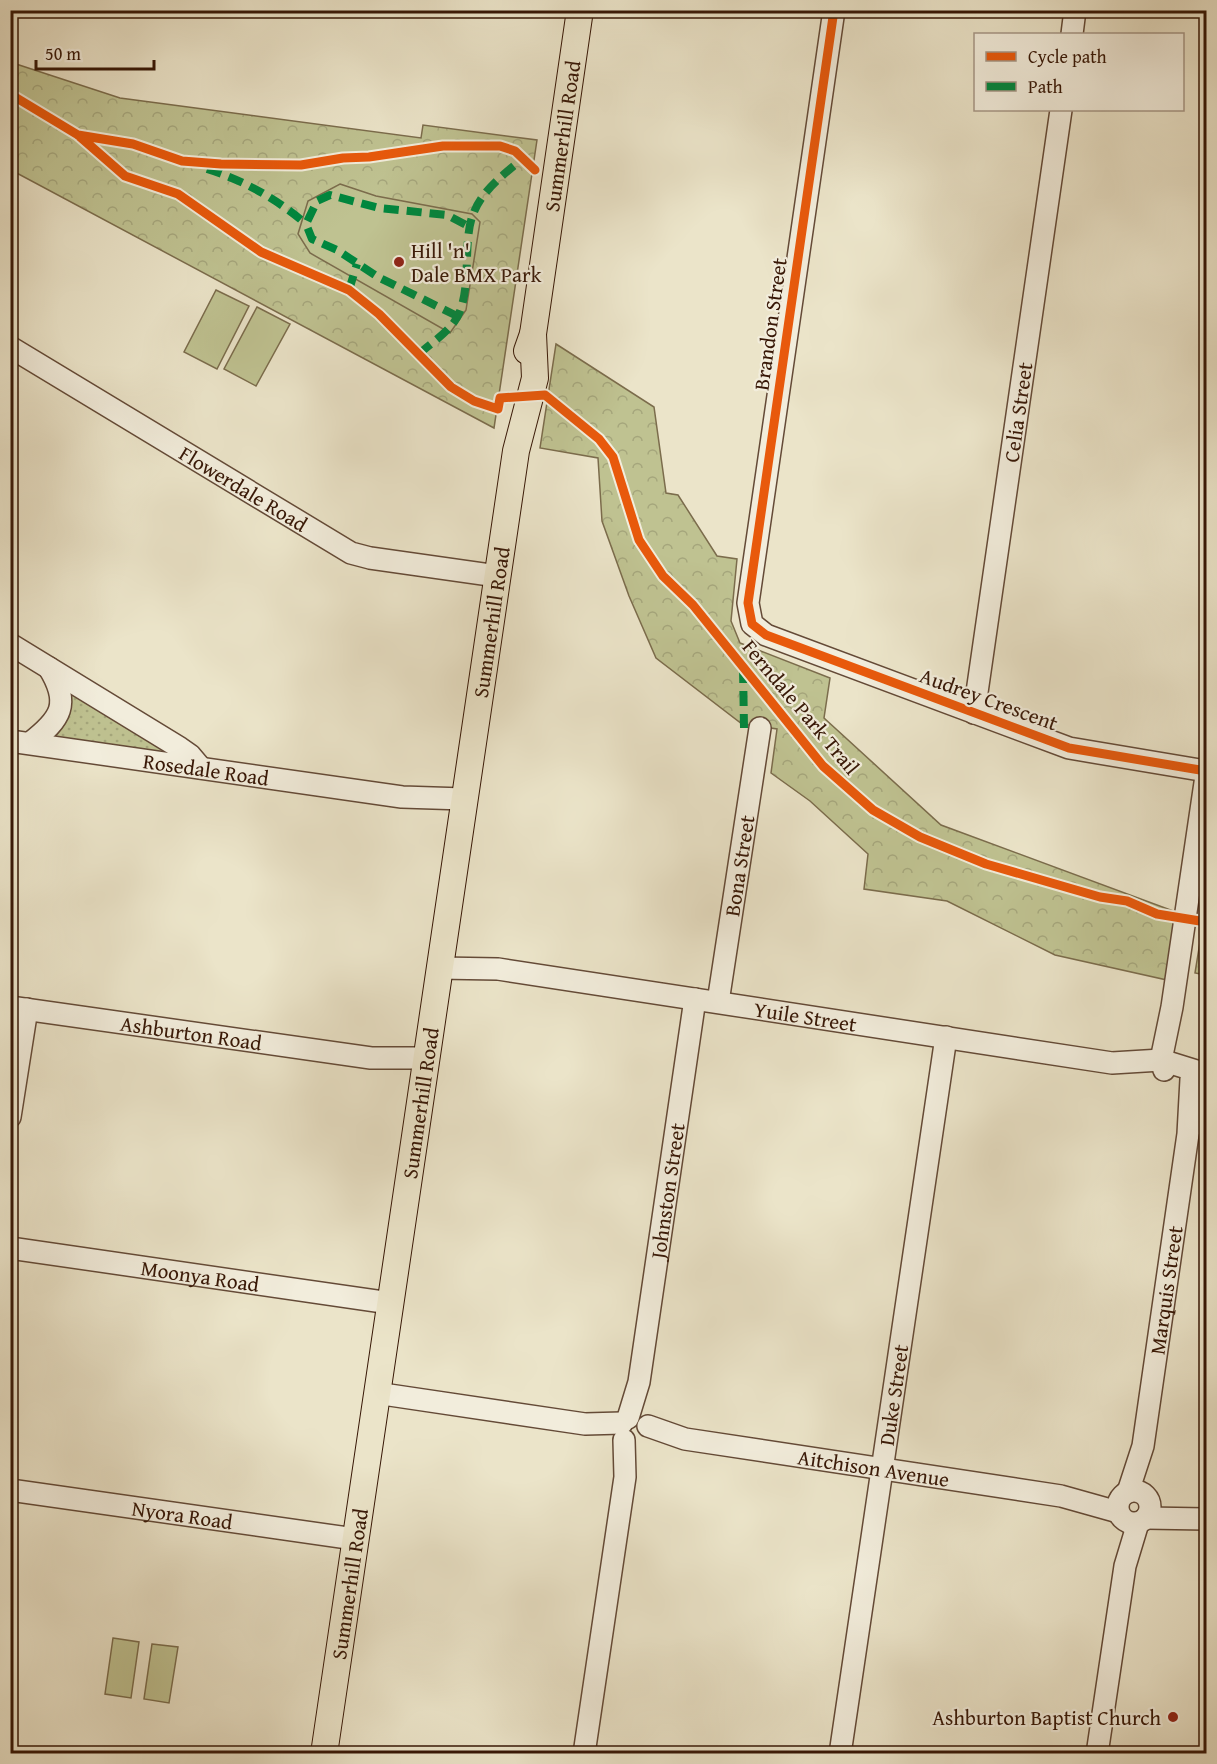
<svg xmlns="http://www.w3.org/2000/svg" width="1217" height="1764" viewBox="0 0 1217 1764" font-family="'Gentium Book Plus',serif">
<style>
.grass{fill:url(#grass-dots);stroke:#7b6c4c;stroke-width:1.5}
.park{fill:url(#park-crowns);stroke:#7b6c4c;stroke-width:1.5}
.pitch{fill:#bfc291;stroke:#7b6c4c;stroke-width:1.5}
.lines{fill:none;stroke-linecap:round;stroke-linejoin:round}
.minor-casing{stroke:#644a37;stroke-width:24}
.major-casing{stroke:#371706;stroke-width:28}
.minor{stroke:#f2eddc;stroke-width:21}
.major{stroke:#ebe4c9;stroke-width:26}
.quiet{stroke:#00873e;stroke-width:8;stroke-dasharray:15 8;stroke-linecap:butt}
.cycleway-casing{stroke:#f2eddc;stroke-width:13}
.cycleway{stroke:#e8590c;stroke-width:9}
.poi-dot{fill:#8f2418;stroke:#f2eddc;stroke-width:2}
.labels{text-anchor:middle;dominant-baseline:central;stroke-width:4.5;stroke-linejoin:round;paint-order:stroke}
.street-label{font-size:21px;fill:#371706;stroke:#f2eddc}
.poi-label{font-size:21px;fill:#371706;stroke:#f2eddc;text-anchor:start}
</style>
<defs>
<pattern id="grass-dots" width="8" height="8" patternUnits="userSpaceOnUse" patternTransform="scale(1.5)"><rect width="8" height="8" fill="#bfc291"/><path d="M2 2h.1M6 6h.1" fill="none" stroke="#a5a67c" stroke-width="1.8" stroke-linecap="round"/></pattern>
<pattern id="park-crowns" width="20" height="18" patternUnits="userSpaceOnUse" patternTransform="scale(1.5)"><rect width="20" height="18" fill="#bfc291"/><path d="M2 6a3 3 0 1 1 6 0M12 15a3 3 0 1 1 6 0" fill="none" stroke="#a5a67c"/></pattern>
</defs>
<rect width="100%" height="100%" fill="#ebe4c9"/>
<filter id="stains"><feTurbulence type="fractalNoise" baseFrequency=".00333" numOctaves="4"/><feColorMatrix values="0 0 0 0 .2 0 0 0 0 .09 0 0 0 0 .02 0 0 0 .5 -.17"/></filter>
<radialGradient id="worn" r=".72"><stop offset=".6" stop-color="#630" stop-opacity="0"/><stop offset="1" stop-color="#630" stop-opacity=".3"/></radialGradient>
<!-- grass -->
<path class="grass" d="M70 692 164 750V754L54 737Z"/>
<!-- park -->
<path class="park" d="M10 62 120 98 421 138 423 125 537 140 494 428 11 170Z
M556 344 654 407 666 493 678 495 717 556 737 559 731 621 740 643 830 678 824 718 941 825 1176 912 1167 980 1055 955 947 901 864 889 868 854 810 801 771 773 777 729 742 724 656 658 629 596 602 521 598 458 540 448Z
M1206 905V975L1195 973Z"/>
<!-- pitch -->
<path class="pitch" d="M340 184 376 196 472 214 480 222 466 310 450 333 310 253 298 234 308 201Z
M216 290 249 306 217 369 184 352Z
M257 307 290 324 256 386 224 369Z
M113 1638 139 1642 131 1698 105 1694Z
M152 1644 178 1647 169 1703 144 1699Z"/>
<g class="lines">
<!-- minor casing -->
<g class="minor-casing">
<g id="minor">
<path d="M834 10 748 603 752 624 766 635 1069 748 1206 771"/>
<path d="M1072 34 1075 10"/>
<path id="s1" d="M10 347 351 553 370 558 497 576"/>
<path d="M10 644 180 748 190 755 201 768"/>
<path id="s2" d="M974 713 1061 110"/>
<path id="s3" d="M10 741 402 797 464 799"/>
<path d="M30 743C61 719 71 704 49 668"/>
<path id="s4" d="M439 968 498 969 1112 1063 1161 1060 1206 1074"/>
<path id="s5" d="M718 1002 760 728"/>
<path id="s6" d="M10 1007 371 1058H425"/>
<path d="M1164 1070 1161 1060 1172 1007 1206 776"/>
<path d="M10 1117 27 1009"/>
<path id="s7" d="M10 1248 390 1303"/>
<path d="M376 1393 585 1424 622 1423"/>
<path id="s8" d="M628 1418 639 1382 695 999"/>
<path id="s9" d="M648 1426 685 1439 1061 1496 1118 1512"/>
<path id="s10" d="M10 1490 355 1539"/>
<circle cx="1134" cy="1507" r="16"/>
<path id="s11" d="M1128 1492 1143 1446 1188 1134 1191 1079 1197 1072 1202 1081 1188 1134"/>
<path d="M1146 1518 1206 1519"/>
<path d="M584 1754 625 1477 624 1440"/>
<path id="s12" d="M840 1754 946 1037"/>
<path d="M1097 1754 1125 1566 1138 1523"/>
</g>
</g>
<!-- major casing -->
<g class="major-casing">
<g id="major">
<path id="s13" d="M527 351 533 334 580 10"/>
<path id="s14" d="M324 1754 516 451 535 378 533 334"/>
</g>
</g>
<!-- minor -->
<use href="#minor" class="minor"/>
<!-- major -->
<use href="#major" class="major"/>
<!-- quiet -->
<path class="quiet" d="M207 169C243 180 277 199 306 224
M349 290 357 264
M457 316 378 277 337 250 312 239 306 224 317 201 330 195 379 208 447 215 470 227
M419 354C429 345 441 337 450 327 476 301 460 243 474 212 483 189 506 173 523 158
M743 668 744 728"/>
<!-- cycleway casing -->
<g class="cycleway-casing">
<path id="cycleway" d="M834 10 748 603 752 624 766 635 1069 748 1206 771
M10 94 78 135 125 176 178 194 261 252 349 290 379 314 451 387 474 401 498 409 500 398 545 395 599 439 613 457 639 540 663 576 693 605 823 766 873 810 920 837 986 864 1100 897 1127 901 1157 914 1206 922
M78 135 133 144 182 161 221 164 301 165 343 158 369 157 443 146H500L515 151 535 170"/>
</g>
<!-- cycleway -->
<use href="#cycleway" class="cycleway"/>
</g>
<!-- markers -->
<g class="poi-dot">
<circle cx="399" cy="262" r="6"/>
<circle cx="1173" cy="1717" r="6"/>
</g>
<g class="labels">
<!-- street labels -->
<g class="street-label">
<text stroke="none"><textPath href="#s13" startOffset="218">Summerhill Road</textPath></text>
<text transform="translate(770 324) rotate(-82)">Brandon Street</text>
<text stroke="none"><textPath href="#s2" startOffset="304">Celia Street</textPath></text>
<text stroke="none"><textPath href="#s1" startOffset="273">Flowerdale Road</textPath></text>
<text stroke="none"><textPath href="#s14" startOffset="1144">Summerhill Road</textPath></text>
<text transform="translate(989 699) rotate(20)">Audrey Crescent</text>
<text transform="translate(801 707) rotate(50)">Ferndale Park Trail</text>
<text stroke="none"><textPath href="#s3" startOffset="198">Rosedale Road</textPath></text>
<text stroke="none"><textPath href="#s5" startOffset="138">Bona Street</textPath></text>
<text stroke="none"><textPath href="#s4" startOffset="370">Yuile Street</textPath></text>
<text stroke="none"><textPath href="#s6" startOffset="183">Ashburton Road</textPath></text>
<text stroke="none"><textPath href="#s14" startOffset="658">Summerhill Road</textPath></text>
<text stroke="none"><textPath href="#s8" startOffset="231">Johnston Street</textPath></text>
<text stroke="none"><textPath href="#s7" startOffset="192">Moonya Road</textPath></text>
<text stroke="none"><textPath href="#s11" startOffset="206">Marquis Street</textPath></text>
<text stroke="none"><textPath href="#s12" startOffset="363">Duke Street</textPath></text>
<text stroke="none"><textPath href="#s9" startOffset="230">Aitchison Avenue</textPath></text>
<text stroke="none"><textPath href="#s10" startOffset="174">Nyora Road</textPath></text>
<text stroke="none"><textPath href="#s14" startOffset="172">Summerhill Road</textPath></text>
</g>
<!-- poi labels -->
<g class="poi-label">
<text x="411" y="250">Hill 'n'<tspan x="411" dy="24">Dale BMX Park</tspan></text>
<text x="1161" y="1717" text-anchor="end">Ashburton Baptist Church</text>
</g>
</g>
<!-- margin -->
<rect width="1217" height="1764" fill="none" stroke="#ebe4c9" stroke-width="36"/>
<rect x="12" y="12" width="1193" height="1740" fill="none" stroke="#371706" stroke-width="3"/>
<rect x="18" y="18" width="1181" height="1728" fill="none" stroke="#371706" stroke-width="1.5"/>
<!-- legend -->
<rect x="974" y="33" width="210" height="78" fill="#f2eddc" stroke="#a79786" stroke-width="1.5"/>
<rect x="986" y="52" width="30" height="9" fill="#e8590c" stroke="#a79786" stroke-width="1.5"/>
<text x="1028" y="63" font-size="18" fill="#371706">Cycle path</text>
<rect x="986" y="82" width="30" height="9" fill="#00873e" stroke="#a79786" stroke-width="1.5"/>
<text x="1028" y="93" font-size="18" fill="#371706">Path</text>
<!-- scale -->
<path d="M36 60v9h118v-9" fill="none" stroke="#371706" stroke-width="3"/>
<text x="45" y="60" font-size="18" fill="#371706" stroke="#f2eddc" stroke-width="4.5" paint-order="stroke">50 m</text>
<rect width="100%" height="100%" filter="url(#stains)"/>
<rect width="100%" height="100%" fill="url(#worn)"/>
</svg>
